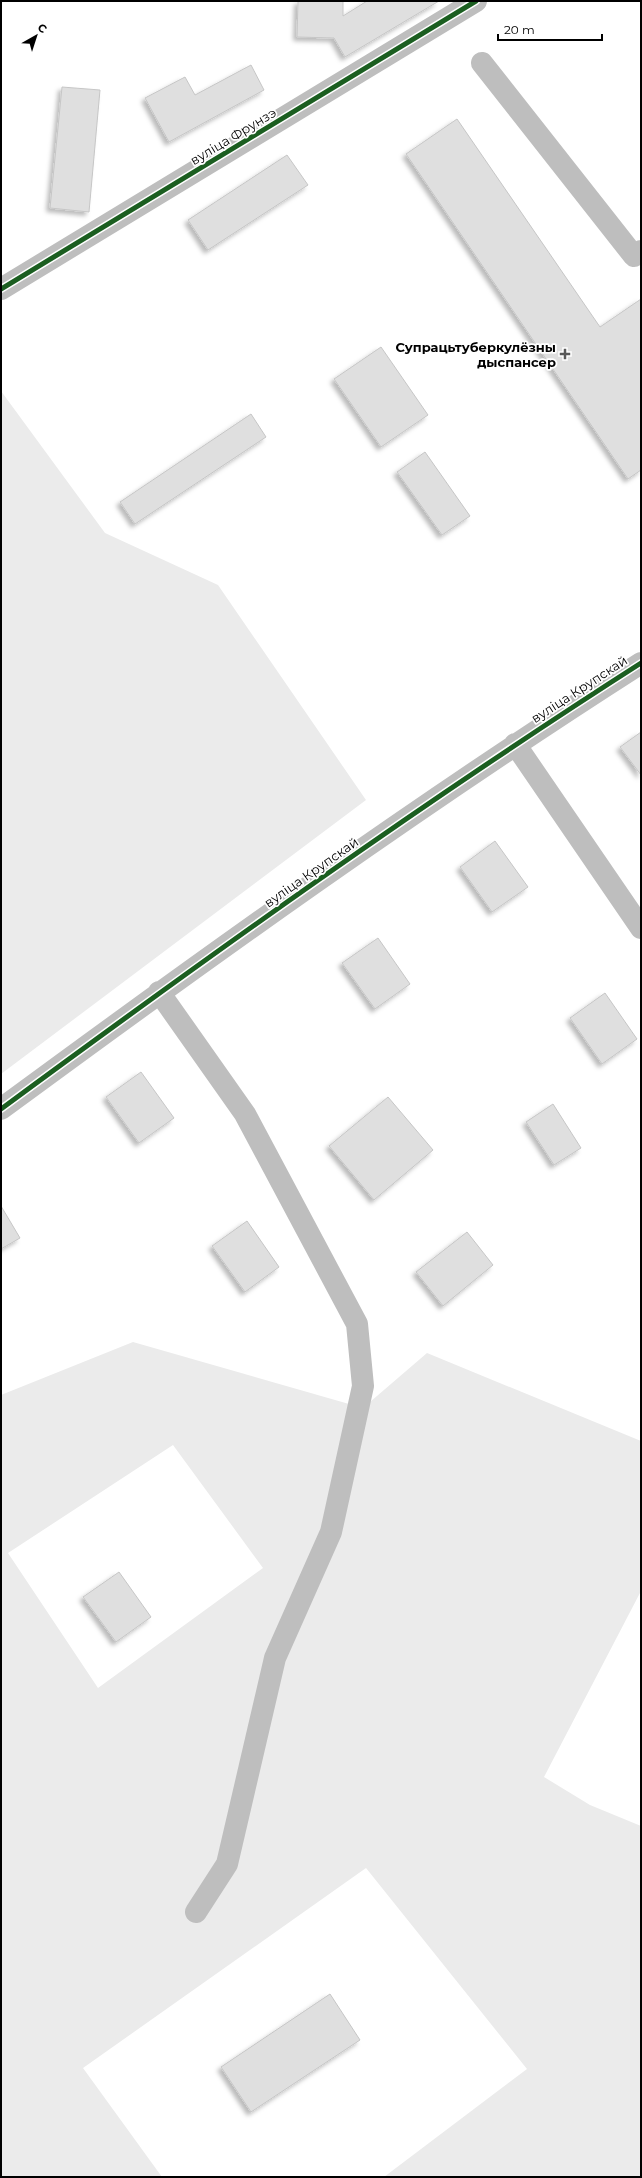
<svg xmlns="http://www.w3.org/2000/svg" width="642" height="2178" viewBox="0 0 642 2178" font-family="Montserrat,sans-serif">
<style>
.green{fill:#ebebeb;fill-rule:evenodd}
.building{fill:#dfdfdf;stroke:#c6c6c6;filter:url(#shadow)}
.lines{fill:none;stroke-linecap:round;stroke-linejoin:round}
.minor{stroke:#bebebe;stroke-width:22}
.cycleway-casing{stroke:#fff;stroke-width:8}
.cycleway{stroke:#1b5e20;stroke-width:5}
.poi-dot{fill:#595959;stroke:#fff;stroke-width:1.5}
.labels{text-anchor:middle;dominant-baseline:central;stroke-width:3.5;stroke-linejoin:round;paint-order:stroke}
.street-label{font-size:13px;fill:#000;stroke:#fff}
.poi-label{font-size:13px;font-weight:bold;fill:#000;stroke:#fff;text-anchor:end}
</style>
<defs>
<filter id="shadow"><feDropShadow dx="-3.5" dy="3.5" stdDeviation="2" flood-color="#0004"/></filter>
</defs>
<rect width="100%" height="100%" fill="#fff"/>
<!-- green -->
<path class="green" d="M1 391 105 533 218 585 366 800 1 1074Z
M133 1342 363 1408 427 1353 641 1441V1591L544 1777 590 1805 641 1826V2177H384L527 2069 366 1868 83 2068 162 2177H1V1395ZM173 1445 263 1568 98 1688 8 1553Z"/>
<!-- building -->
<path class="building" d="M298 1H343V16L367 1H439L345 57 334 38 297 37Z
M251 65 264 90 169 142 145 98 185 77 195 95Z
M62 87 100 90 89 212 50 208Z
M457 119 600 327 641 299V470L628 479 406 154Z
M287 155 308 185 208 250 188 220Z
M381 347 428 415 381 447 334 379Z
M251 414 266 437 135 524 120 502Z
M425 452 470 516 442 535 397 472Z
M641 732V775L620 747Z
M495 841 528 887 492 912 460 867Z
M378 938 410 984 375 1009 342 963Z
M605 993 637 1039 602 1064 570 1018Z
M141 1072 174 1118 139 1143 106 1097Z
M388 1097 433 1150 374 1200 329 1146Z
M553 1104 581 1148 554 1165 526 1122Z
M1 1206 20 1238 1 1249Z
M247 1221 279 1267 245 1292 212 1246Z
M467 1232 493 1265 443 1306 416 1272Z
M119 1572 151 1617 116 1642 83 1597Z
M330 1994 360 2040 251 2112 221 2067Z"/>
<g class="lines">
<!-- minor -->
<path class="minor" d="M482 63 634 256 641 251
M1 289 476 1
M515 744 641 928
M159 992 245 1114 357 1324 363 1386 331 1532 275 1658 227 1864 196 1912
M1 1109C210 955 422 803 641 663"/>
<!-- cycleway casing -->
<g class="cycleway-casing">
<path id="cycleway" d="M1 289 476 1
M1 1109C210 955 422 803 641 663"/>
</g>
<!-- cycleway -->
<use href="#cycleway" class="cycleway"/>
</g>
<!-- markers -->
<path class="poi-dot" d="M563 348h4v4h4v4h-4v4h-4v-4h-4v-4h4z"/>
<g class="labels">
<!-- street labels -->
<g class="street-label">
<text transform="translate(233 136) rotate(-31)">вуліца Фрунзэ</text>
<text transform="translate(579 689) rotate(-33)">вуліца Крупскай</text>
<text transform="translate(311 872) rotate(-35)">вуліца Крупскай</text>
</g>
<!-- poi labels -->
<g class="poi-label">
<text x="556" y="347">Супрацьтуберкулёзны<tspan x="556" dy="15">дыспансер</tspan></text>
</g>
</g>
<!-- border -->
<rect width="642" height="2178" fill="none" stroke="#000000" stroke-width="4"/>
<!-- north arrow -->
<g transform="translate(36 36) rotate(39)" stroke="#ffffff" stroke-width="3" paint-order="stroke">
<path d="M0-3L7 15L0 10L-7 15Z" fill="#000000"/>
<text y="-6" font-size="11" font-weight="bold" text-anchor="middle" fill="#000000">С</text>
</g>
<!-- scale -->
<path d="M498 34v6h104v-6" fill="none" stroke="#000000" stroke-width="2"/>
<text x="504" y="34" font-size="12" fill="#000000" stroke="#ffffff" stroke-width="3" paint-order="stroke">20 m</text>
</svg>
